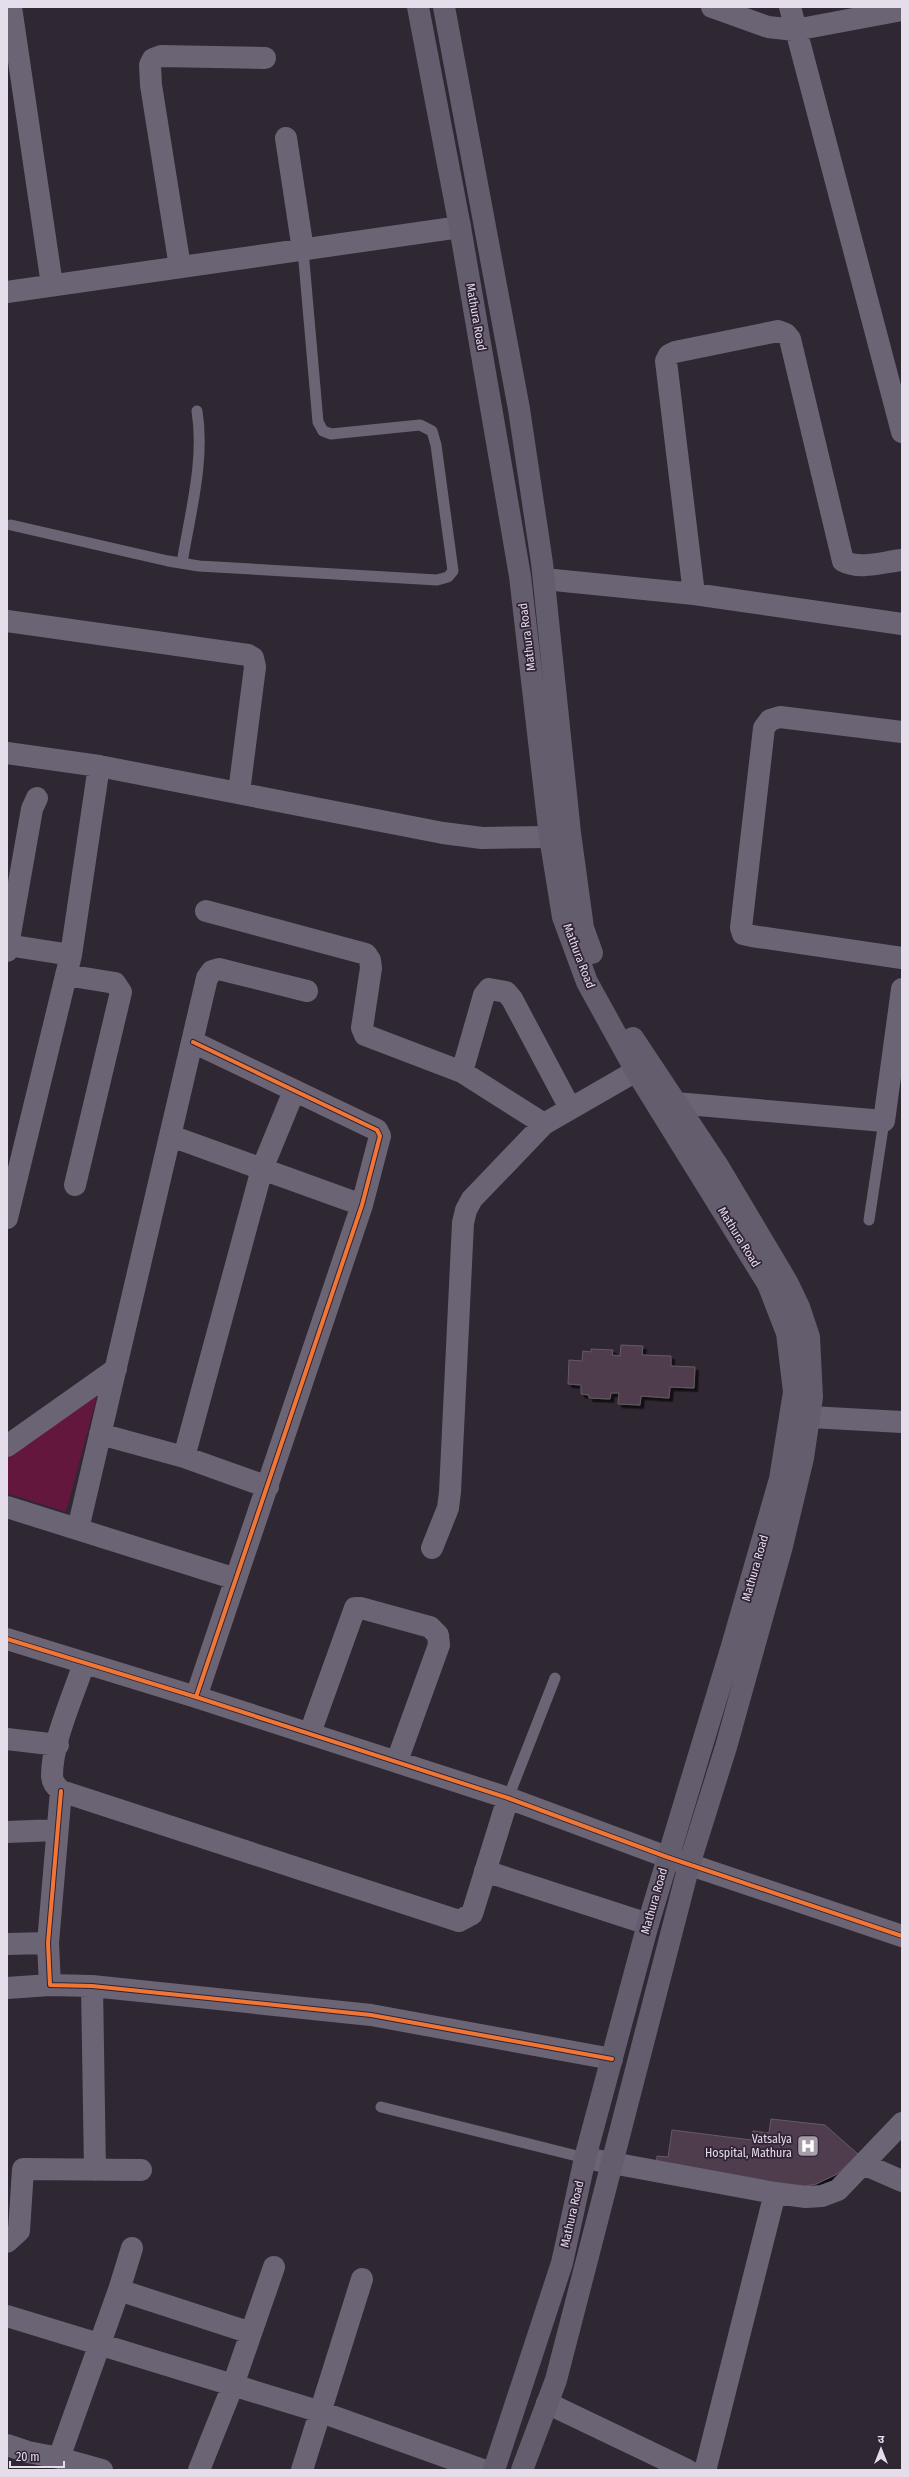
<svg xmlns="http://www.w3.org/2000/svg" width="909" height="2477" viewBox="0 0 909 2477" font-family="'Fira Sans Condensed','Noto Sans Devanagari',sans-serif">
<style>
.green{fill:#63173c}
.building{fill:#4f3c4d;stroke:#645b64;filter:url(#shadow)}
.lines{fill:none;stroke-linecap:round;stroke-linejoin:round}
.lane{stroke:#6a6475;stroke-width:11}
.street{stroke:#6a6475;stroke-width:22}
.secondary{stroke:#635d6e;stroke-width:22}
.cycleway-casing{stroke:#302336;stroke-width:6}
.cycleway{stroke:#f07635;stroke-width:4}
.labels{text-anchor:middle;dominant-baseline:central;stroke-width:3.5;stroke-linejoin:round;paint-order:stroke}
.street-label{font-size:12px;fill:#e5dde9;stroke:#302336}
.poi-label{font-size:12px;fill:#e5dde9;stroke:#302336;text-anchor:end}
</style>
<defs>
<filter id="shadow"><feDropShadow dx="3.5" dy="3.5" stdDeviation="0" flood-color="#0009"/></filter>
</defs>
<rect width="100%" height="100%" fill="#2f2732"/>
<!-- green -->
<path class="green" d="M97 1396 66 1512 7 1493V1455Z"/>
<!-- building -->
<path class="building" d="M621 1345 643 1346 642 1355 671 1356V1366L695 1367 694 1388 670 1387 669 1398 641 1396 640 1405 618 1404 619 1393H611L610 1399 589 1398V1395L581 1394V1385L568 1384 569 1360 582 1361 583 1351 591 1352V1349L613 1350 612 1355 620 1356Z
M771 2119 825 2125 859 2155 837 2174 816 2184 795 2188 656 2168 657 2156 668 2157 672 2130 751 2140 753 2131 769 2133Z"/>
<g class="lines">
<!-- lane -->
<path class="lane" d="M11 525 168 561 199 566 437 580 448 577 453 571 436 445 432 431 420 425 331 434 323 431 318 422 303 250
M182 563C190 513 205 461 197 411
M869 1220 884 1121
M508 1798 555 1678
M381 2107 585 2158"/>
<!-- street -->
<path class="street" d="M11 7 52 285
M712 7 768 27 795 30 902 10
M790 7 902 432
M286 138 303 250
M180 267 151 85 150 65 153 59 161 56 265 58
M7 292 460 227
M544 579 694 594 902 624
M694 594 666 361 669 355 675 352 778 331 786 334 790 339 843 561C860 570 883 562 902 560
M7 621 248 655 253 658 255 667 239 792
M902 732 780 717 770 720 764 728 741 928 743 934 752 936 902 958
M7 753 99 766 443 833 482 838 550 837
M206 911 366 954 370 960 371 968 362 1028 365 1035 462 1072 544 1124
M7 945 71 955
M7 951 32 809 37 798
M66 975 115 983 121 992 75 1185
M193 1042 377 1130 380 1136 362 1205 196 1697
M462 1072 484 995 489 989 506 992 512 999 570 1108
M675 1103 884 1121 902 989
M171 1136 362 1205
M7 1218 71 955 99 766
M792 1416 902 1422
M100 1434 184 1457 262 1169 294 1091
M7 1446 116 1369
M184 1457 268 1487
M7 1507 236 1579
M78 1529 207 978 212 971 219 969 307 991
M432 1548 448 1508 450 1492 463 1223 466 1210 472 1199 544 1124 636 1071
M7 1639 196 1697 508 1798 667 1857 902 1936
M84 1663C73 1697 52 1741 52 1776 52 1783 57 1787 61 1791L459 1921 472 1914 508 1798
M310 1733 355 1608H361L430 1627 438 1635 439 1645 397 1761
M7 1739 58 1745
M61 1791 48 1943 50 1985 92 1986 371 2015 612 2059
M7 1832 57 1830
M485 1871 648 1924
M7 1944 48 1943
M92 1986 95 2170
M7 1988 50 1985
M585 2158 775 2193 806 2197 822 2196 838 2190 902 2123
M863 2164 902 2181
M7 2242 19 2231 23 2169 141 2170
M119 2290 251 2333
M7 2316 321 2412 483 2470
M547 2403 687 2470
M7 2445 28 2452 59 2458 102 2470
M59 2458 119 2290 132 2248
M199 2470 233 2385 274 2267
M302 2470 362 2279
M703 2470 706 2467 775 2193"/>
<!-- secondary -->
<path class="secondary" d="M418 7 460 227 520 576 550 837 563 917 587 982 636 1071 768 1284 787 1333 794 1392 780 1479 732 1646 648 1924 585 2158 562 2263 494 2470
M444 7 519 409 542 563 570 833 583 928 592 953
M522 2470 556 2380 689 1865 726 1747 782 1546 803 1458 812 1397 809 1337 799 1307 787 1282 718 1166 633 1038"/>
<!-- cycleway casing -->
<g class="cycleway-casing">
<path id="cycleway" d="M193 1042 377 1130 380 1136 362 1205 196 1697
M7 1639 196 1697 508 1798 667 1857 902 1936
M61 1791 48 1943 50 1985 92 1986 371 2015 612 2059"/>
</g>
<!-- cycleway -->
<use href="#cycleway" class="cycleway"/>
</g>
<!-- icons -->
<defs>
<g id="hospital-square" transform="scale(1.15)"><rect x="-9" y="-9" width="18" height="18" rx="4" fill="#a59da9" stroke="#302336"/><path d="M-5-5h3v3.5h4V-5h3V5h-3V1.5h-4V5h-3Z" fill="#fff"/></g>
</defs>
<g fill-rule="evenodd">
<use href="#hospital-square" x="808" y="2146"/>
</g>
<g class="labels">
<!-- street labels -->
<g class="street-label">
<text transform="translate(476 317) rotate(80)">Mathura Road</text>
<text transform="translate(527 637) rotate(-97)">Mathura Road</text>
<text transform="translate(579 956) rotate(69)">Mathura Road</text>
<text transform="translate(739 1237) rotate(58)">Mathura Road</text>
<text transform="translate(755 1568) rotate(-74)">Mathura Road</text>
<text transform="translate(654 1901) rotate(-74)">Mathura Road</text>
<text transform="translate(572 2214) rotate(-77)">Mathura Road</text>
</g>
<!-- poi labels -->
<g class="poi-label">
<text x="792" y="2139">Vatsalya<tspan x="792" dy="14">Hospital, Mathura</tspan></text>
</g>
</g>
<!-- border -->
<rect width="909" height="2477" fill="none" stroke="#e5dde9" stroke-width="16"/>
<!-- north arrow -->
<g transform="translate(881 2449)" stroke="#302336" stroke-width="3" paint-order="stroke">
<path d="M0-3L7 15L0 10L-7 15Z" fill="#e5dde9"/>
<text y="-6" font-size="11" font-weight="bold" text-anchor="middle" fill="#e5dde9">उ</text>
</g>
<!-- scale -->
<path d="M10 2461v6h54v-6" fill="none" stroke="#e5dde9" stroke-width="2"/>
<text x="16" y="2461" font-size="12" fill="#e5dde9" stroke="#302336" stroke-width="3" paint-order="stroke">20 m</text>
</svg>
